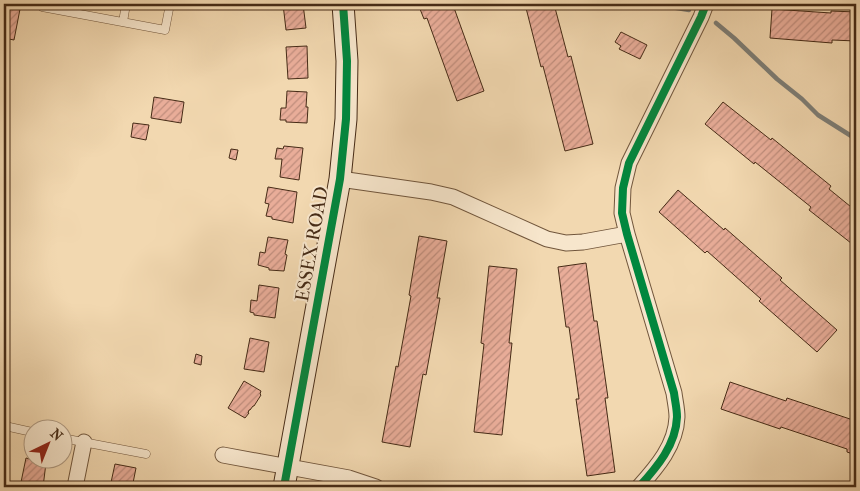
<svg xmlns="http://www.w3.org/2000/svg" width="860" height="491" viewBox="0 0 860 491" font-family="'IM FELL French Canon',serif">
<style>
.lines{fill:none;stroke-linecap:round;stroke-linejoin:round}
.stream{stroke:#7d7e77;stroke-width:4.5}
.building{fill:url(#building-hatch);stroke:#462b16}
.lane-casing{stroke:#71563c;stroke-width:9}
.street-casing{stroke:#71563c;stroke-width:17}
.secondary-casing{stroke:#462b16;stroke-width:23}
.lane{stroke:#f7e6cc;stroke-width:8}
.street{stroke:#f7e6cc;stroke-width:15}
.secondary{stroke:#f7e6cc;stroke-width:21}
.cycleway-casing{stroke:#f7e6cc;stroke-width:11}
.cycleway{stroke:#00873e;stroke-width:8}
.labels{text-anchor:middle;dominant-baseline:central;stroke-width:4;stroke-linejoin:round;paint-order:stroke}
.street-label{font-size:19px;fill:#462b16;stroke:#f7e6cc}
</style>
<defs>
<pattern id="building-hatch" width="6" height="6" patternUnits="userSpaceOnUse" patternTransform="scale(1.25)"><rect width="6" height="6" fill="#e9ad99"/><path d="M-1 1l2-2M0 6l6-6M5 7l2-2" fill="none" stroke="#bf8d7c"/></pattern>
</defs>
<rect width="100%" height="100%" fill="#f2d8b0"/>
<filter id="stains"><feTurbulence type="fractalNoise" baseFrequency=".004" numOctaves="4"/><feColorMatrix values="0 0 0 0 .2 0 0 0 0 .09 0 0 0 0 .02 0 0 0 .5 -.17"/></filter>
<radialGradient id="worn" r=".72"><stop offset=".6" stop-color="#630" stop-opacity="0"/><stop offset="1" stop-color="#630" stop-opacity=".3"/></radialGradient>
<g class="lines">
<!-- stream -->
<path class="stream" d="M653 4 689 10
M716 23 734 38 777 79 802 99 818 115 856 139"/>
</g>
<!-- building -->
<path class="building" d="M4 4H21L14 40 4 38Z
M82 4H103V8Z
M283 4H303L306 28 286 30Z
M418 4H449V6L453 5 484 91 457 101 427 18 424 19Z
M525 4H554L568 57 571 56 593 144 565 151 543 66 541 67Z
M772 9 831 13V11L856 12V41L832 40V43L770 38Z
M621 32 647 45 640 59 619 49 621 46 615 42Z
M307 46 308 78 288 79 286 47Z
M287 91 307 92 306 107H308L307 123 286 122V120H280L281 108H286Z
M154 97 184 102 181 123 151 118Z
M723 102 771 140 772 138 831 186 829 189 856 211V247L809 210 811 207 755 162 754 164 705 124Z
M133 123 149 125 146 140 131 137Z
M284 146 303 148 299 180 280 177 282 159H275L277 148 283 149Z
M231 149 238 150 236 160 229 158Z
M268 187 297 192 293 223 272 219V217L266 216 269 204 265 203Z
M678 190 724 230 725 228 782 278 780 280 837 330 817 352 759 301 761 299 707 251 705 253 659 212Z
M419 236 447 241 437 298H440L426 375 423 374 410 447 382 442 396 366 398 367 411 296 409 295Z
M268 237 288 240 285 254 287 255 284 271 269 270V268L258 265 260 252 265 253Z
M586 263 594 321H597L608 398H605L615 472 587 476 576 399H579L569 327H566L558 267Z
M489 266 517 269 509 343H512L502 435 474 432 484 344 481 343Z
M259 285 279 288 275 318 254 315V313L250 312 251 300 257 301Z
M250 338 269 342 264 372 244 369Z
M196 354 202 356 201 365 194 363Z
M244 381 261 391 260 394 261 395 254 406H253L250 410H249L248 413H249L245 418 228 408Z
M730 382 786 401 787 398 856 421V455L847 452V449L781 427 780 429 721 409Z
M26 458 46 463 43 487H20Z
M115 464 136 468 133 483 139 484V487H110Z"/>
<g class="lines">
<!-- lane casing -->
<g class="lane-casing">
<path id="lane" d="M42 7 165 30 170 4
M123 22 126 4
M5 426 32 432
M62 438 146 454"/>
</g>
<!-- street casing -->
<g class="street-casing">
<path id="street" d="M340 179 431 192 453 197 547 239 566 243 583 242 627 234
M223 455 349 478 376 487
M75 487 84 442
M639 487C657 467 676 445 677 417 677 409 675 401 674 393L627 234 622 213 623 188 629 163 701 17 706 4"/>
</g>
<!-- secondary casing -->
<g class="secondary-casing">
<path id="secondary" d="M284 487 340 179 346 119 347 61 343 4"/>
</g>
<!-- lane -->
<use href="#lane" class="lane"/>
<!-- street -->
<use href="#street" class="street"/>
<!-- secondary -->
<use href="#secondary" class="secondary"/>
<!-- cycleway casing -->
<g class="cycleway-casing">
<path id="cycleway" d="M284 487 340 179 346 119 347 61 343 4
M639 487C657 467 676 445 677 417 677 409 675 401 674 393L627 234 622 213 623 188 629 163 701 17 706 4"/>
</g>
<!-- cycleway -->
<use href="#cycleway" class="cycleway"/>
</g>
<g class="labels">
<!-- street labels -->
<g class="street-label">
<text transform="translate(312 244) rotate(-80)">ESSEX ROAD</text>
</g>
</g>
<!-- margin -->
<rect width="860" height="491" fill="none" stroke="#f2d8b0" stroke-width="20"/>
<rect x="5" y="5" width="850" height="481" fill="none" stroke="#462b16" stroke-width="2.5"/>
<rect x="10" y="10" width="840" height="471" fill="none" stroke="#462b16"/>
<!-- north arrow -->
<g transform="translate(48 444) rotate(43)"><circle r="24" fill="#f7e6cc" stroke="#b09b83"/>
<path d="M0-4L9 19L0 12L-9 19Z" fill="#8f2418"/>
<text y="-8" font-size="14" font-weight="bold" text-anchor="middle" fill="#462b16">N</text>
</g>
<rect width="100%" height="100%" filter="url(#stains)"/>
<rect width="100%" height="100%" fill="url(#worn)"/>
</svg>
